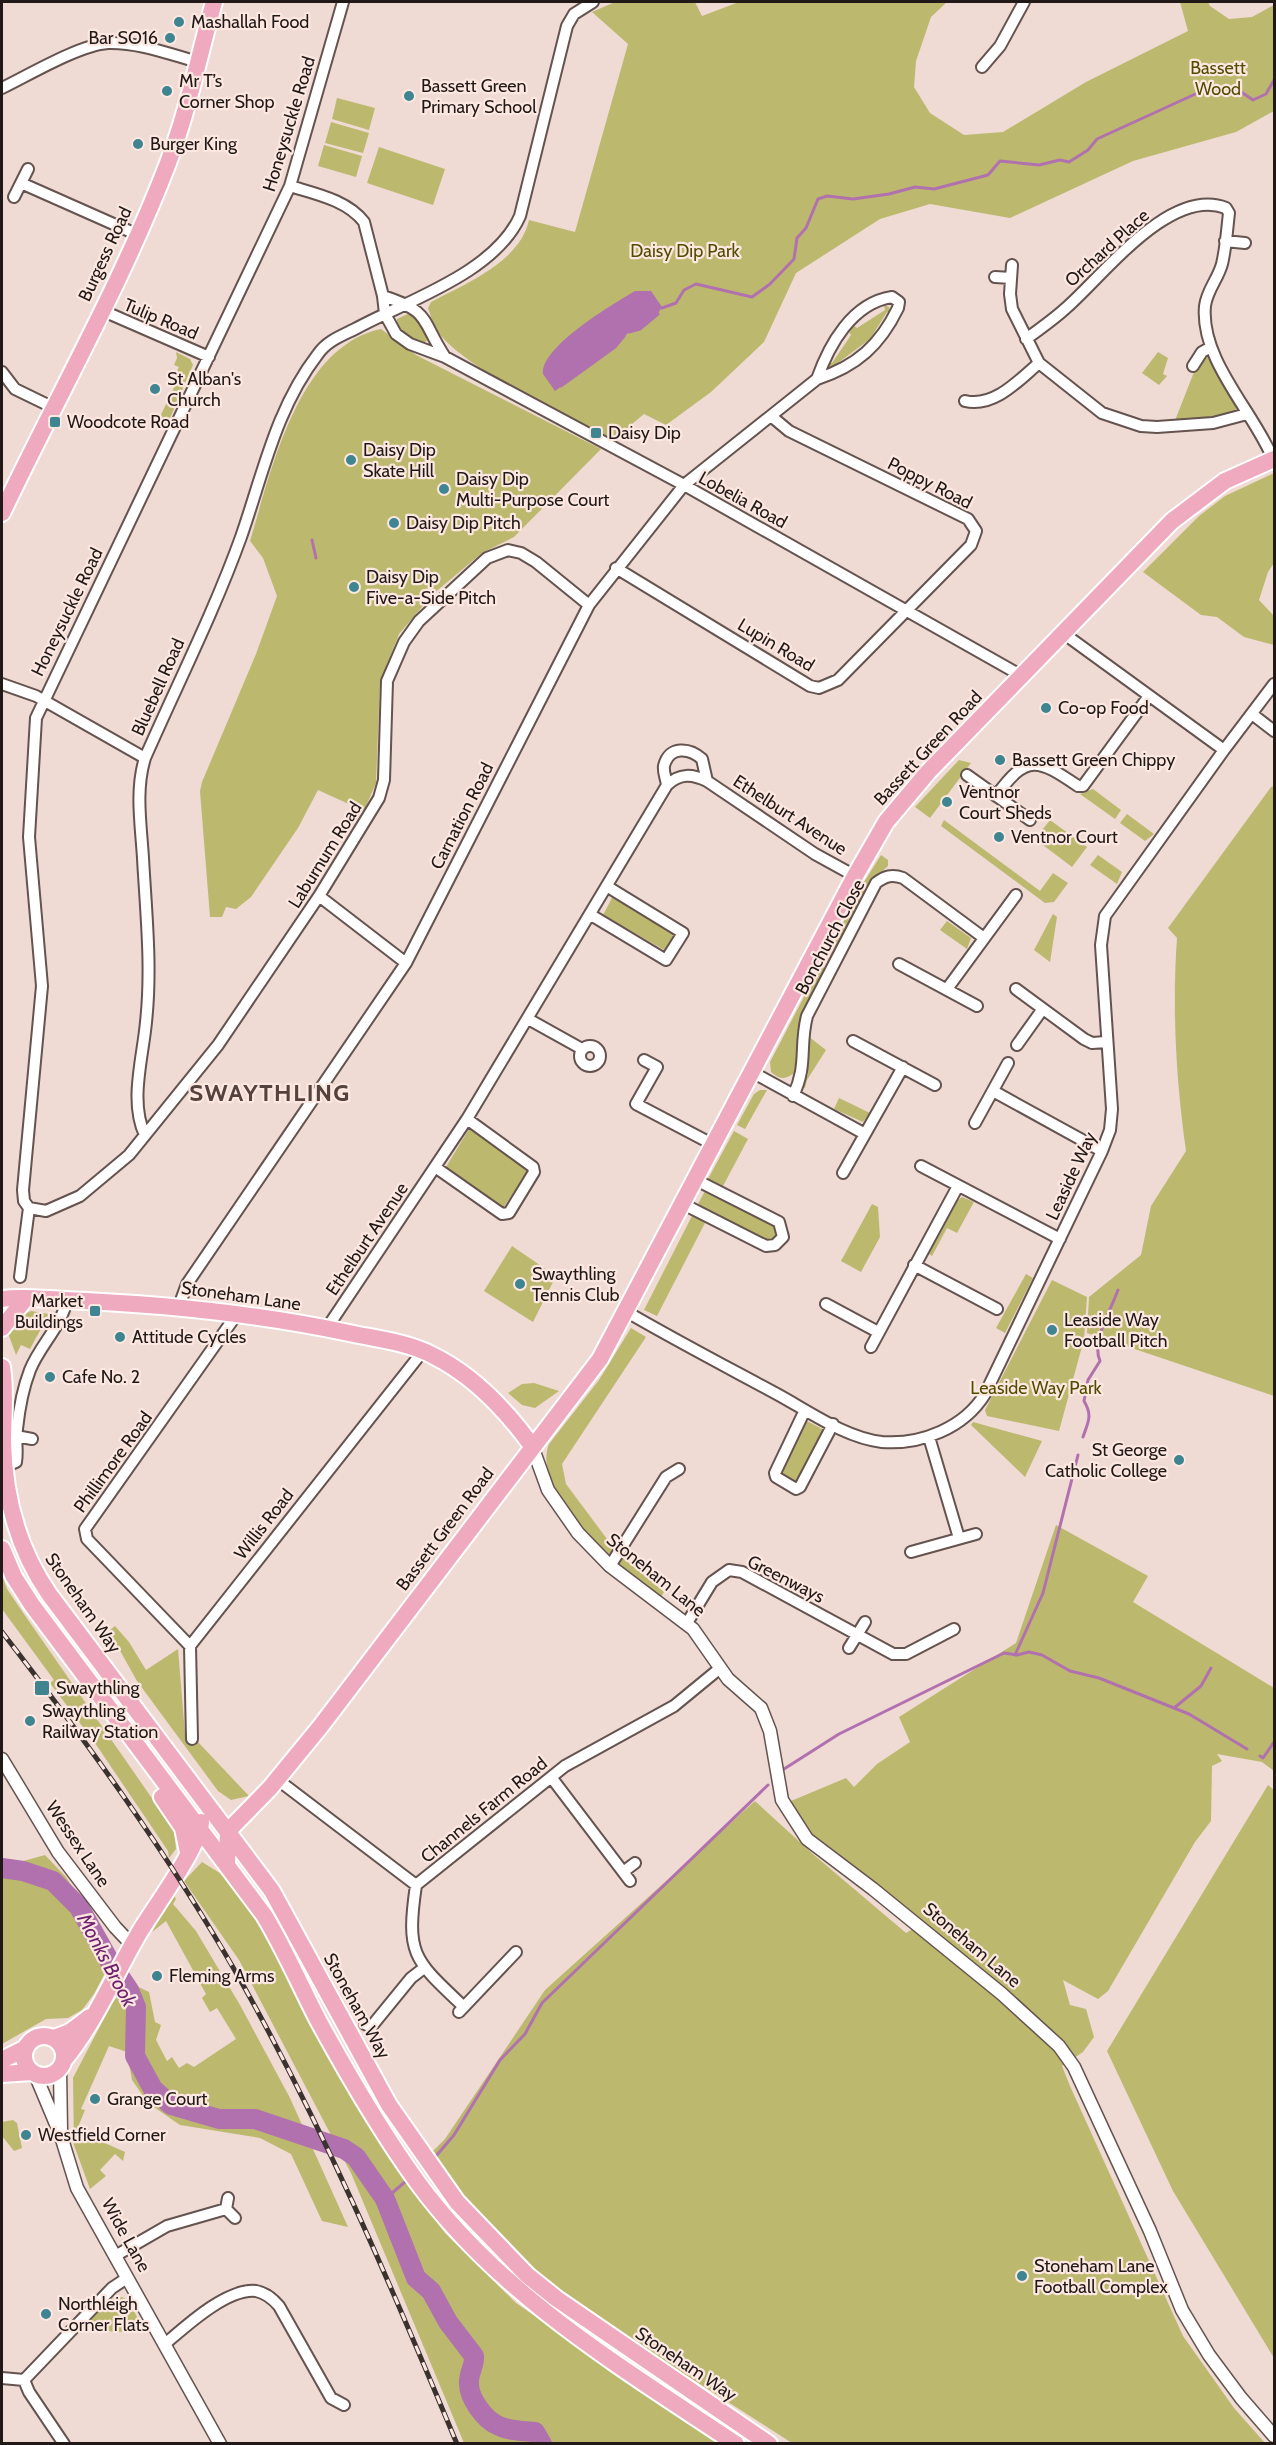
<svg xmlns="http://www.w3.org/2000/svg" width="1276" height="2445" viewBox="0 0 1276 2445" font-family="Cabin,sans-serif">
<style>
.green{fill:#bcb96f}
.water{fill:#b171ae}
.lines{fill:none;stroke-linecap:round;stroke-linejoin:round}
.stream{stroke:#b171ae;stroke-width:3}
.river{stroke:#b171ae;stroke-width:20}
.minor-casing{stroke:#64534e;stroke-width:14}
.tertiary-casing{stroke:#64534e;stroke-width:15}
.primary-casing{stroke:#fff;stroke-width:20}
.minor{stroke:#fff;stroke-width:10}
.tertiary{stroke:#fff;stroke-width:12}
.primary{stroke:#efaabf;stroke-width:16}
.rail-casing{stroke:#3b3230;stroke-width:5}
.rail{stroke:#fce7e1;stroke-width:3;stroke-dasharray:9;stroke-linecap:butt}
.poi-dot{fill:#3f8491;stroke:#fce7e1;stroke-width:2}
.labels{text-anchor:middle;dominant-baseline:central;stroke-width:4.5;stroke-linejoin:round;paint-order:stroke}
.poi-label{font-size:18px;fill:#201917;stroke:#fce7e1;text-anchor:start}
.park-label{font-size:18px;fill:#504d01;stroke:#fce7e1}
.street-label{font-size:18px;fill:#201917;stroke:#fce7e1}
.water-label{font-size:20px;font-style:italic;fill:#6f216f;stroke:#fce7e1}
.district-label{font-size:24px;font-weight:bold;letter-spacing:1.5px;fill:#53423d;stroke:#fce7e1}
</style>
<rect width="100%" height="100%" fill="#efdad4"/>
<!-- green -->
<path class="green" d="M615 2H695L702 16 739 2H947L931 17 916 61 914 87 930 113 964 135 1003 132 1086 82 1188 31 1180 2H1208L1210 6 1229 19 1252 17 1274 5V111L1236 132 1133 161 1010 218 930 204 880 219 796 273 764 342 711 392 666 425 644 414 613 440C566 414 476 375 442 337 434 329 432 319 428 308L431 302C465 284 520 262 529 220L575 232 628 44 592 12Z
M337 98 375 108 369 130 332 119Z
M331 122 369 133 363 153 325 143Z
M324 145 362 156 356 177 318 166Z
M379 147 445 169 433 205 367 183Z
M884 305 889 307 890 313 887 312 870 339 835 365 836 369H828L829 363H832L851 335 849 332 854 326 857 328 885 310Z
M412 312C421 320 424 328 427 340L423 345C412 341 396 332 397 319Z
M381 329 416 355 601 449 514 537 482 553 433 594 399 634 380 682 376 783 364 811 318 790 298 828 251 897 236 909 226 907 222 917H210L200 791 202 782 256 654 277 596 263 558 250 541C271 472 298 346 381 329Z
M176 352 190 359 193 365 167 425 158 421 180 375 176 373 179 367 174 365 177 358Z
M1158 352 1168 358 1163 374 1167 376 1159 385 1142 373Z
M1209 354 1237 405C1236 423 1189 422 1174 423L1196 367Z
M1274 473V563L1268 572 1259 600 1274 616V645L1244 637 1217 617 1201 615 1143 572 1199 516 1225 496Z
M959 760 971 763 930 818 915 807Z
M1274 786V1396L1087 1333 1089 1297 1141 1255 1151 1206 1186 1151C1176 1080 1172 1009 1177 938L1168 928 1271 787Z
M1093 789 1121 810 1115 819 1080 794Z
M1127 814 1154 834 1145 841 1120 823Z
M944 820 1040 891 1053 873 1068 883 1054 902 1045 903 941 826Z
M1050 820 1087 847 1072 867 1035 839Z
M881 855 888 860V866L878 875 829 963 827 962 835 946 833 944 859 890Z
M1098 855 1122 872 1117 884 1090 865Z
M613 896 675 934 666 951 603 915Z
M1053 914 1057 917 1050 962 1034 950Z
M947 921 971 938 967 949 940 930Z
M820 966 825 968 800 1016 799 1071C788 1075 785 1084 771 1072L770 1062Z
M808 1036 826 1050 807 1080 805 1088 802 1086 808 1074Z
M760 1090H767L745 1129 737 1125 754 1094Z
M839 1098 870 1113 863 1122 834 1109Z
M469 1129 529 1171 503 1208 446 1167Z
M734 1131 748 1139 723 1186 708 1179Z
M706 1189 775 1225 777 1232 770 1242 697 1206Z
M962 1197 974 1202 957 1233 947 1228 932 1256 929 1254 958 1200Z
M872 1204 878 1207 880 1237 861 1272 841 1261Z
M693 1214 706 1221 657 1316 644 1310Z
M512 1246 556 1276 533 1322 484 1291Z
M1026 1274 1033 1278 1005 1333 996 1328Z
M1052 1280 1087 1297 1084 1339 1059 1431 987 1416 985 1410Z
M31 1311 49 1314 30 1349 21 1345 16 1355 8 1333 22 1315Z
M631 1328 646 1337 562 1464 566 1484 616 1551 609 1562C586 1534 534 1482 549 1444L599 1380Z
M534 1383 559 1391 535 1408 522 1405 508 1393 522 1384Z
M807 1421 824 1430 797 1483H794L781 1472Z
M973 1422 1042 1441 1025 1477 971 1425Z
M1056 1525 1148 1576 1133 1602 1274 1688V1771L1262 1762 1217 1754 1222 1761 1212 1766 1211 1821 1195 1842 1108 1991 1098 1999 1063 1980 1070 2005 1086 2009 1094 2037 1083 2052 1062 2066 1070 2086 1183 2336 1234 2408 1265 2443H792L612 2328 545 2279 456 2187 433 2151 445 2139 545 1990 755 1801 814 1855 906 1933 924 1922 885 1890 813 1839 791 1801 846 1778 854 1787 877 1764 910 1742 899 1717 1016 1643Z
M622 1557 664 1592 660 1599 617 1566Z
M2 1575 7 1589 26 1617 174 1830 176 1849 169 1858 168 1851 97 1746 50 1683 54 1680 2 1609Z
M115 1626 129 1642 146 1670 178 1649 185 1734 197 1741 249 1796 231 1800 218 1791 137 1681 109 1631Z
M1268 1785 1274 1790V2358L1173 2191 1107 2051Z
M45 1855 66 1877 115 1954 94 1994 82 2010 68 2018 46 2019 2 2044V1875L16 1863Z
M202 1862 223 1875 257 1921 278 1954 336 2067 390 2160 445 2233 516 2303 720 2443H464L351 2173 239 1960 184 1881Z
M173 1894 176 1899 173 1904 196 1931 240 2005 290 2098 348 2227 322 2221 291 2154 260 2138 180 2125 148 2103 132 2080 127 2052 109 2046 81 2109 85 2110 78 2127 88 2131 87 2135 125 2152 123 2161 115 2154 100 2170 106 2176 90 2189 74 2145 73 2078 111 2005 128 1982 149 1992 155 2022 161 2025 156 2040 167 2061 172 2057 179 2068 187 2063 194 2067 236 2039 217 2008 210 2012 202 1998 206 1994 166 1921 152 1932Z
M13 2120 17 2123 22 2148 14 2151 2 2136V2122Z
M122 2297 129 2301 141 2325C124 2335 105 2335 90 2320L112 2299Z"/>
<!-- water -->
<path class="water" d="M635 291H651L662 307 656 317 640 329 629 332 615 347 555 391 543 374C540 347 613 304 635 291Z"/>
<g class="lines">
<!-- stream -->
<path class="stream" d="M662 308 676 303 684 290 696 284 752 297 770 284 794 259 797 238 806 228 818 199 827 196 853 199 889 194 915 187 934 189 988 175 1000 161 1039 165 1060 160 1069 162 1088 150 1097 139 1202 91 1234 87 1253 100 1266 94 1274 80
M629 332 640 329 658 314
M561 386 615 347 624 336
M312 540 316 558
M1083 1437C1088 1422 1093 1416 1084 1401L1088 1380 1100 1361C1091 1341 1111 1310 1118 1290
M1015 1655 1043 1593 1078 1455
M1174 1708 1201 1686 1211 1668
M1260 1756 1263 1758 1274 1742
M784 1769 839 1734 1004 1653 1017 1655 1029 1652 1042 1655 1070 1671 1099 1678 1189 1714 1247 1749
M436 2156 454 2135 500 2060 525 2034 542 2003 768 1785
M385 2199 405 2182"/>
<!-- river -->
<path class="river" d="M2 1868 23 1871 53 1881 79 1907 110 1962 129 1990 136 2007 135 2056 153 2089 171 2105 219 2119H255L344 2149 356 2157 385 2199 416 2278 431 2291 448 2322 474 2356C475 2366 468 2373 469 2384 469 2398 484 2419 497 2425 508 2431 523 2431 535 2432L542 2444"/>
<!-- minor casing -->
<g class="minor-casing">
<path id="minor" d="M982 67 1000 46 1024 2
M2 88C29 75 79 45 108 43 138 42 169 54 198 62
M21 183 136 234
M290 186C316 194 347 200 364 222L383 296 385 314 396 334 410 344 445 357 684 485 1022 676
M14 197 28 169
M1225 241 1245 243
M1012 265 1010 294 1012 309 1039 363 1102 413 1141 426 1157 427 1213 423 1247 414
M995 277 1011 278
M383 296C432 312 420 319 445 357
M892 297 899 302 898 308C880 345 857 366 817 379 829 345 852 303 892 297Z
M101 310 209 357
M1026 339C1040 329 1054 319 1066 308 1103 276 1170 186 1226 208L1229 213C1227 230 1226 247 1222 264 1218 279 1207 290 1205 306 1200 360 1254 412 1273 459
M1193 366 1202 352 1211 347
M2 372 15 389 52 407
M965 401C994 408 1019 380 1039 363
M616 568 810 686 819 688 838 680 971 545 976 531 968 519 789 431 771 416
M1063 633 1224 750
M2 684 36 696 145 758
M1252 714 1274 731
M967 775 1030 820
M667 785C666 778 663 772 664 766 669 745 690 748 702 759L707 781
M996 796C1027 753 1038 759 1078 786H1083L1149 696
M319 896 406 963
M591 915 666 960 683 933 608 887
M899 964 977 1006
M947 989 1016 895
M1016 989 1084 1039 1092 1043 1106 1042
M528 1019 582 1049
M853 1041 935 1085
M1017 1045 1042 1010
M580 1056a10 10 0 1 1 20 0a10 10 0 1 1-20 0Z
M644 1060 657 1067 636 1104 714 1145
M752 1072 865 1134
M993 1091 1102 1151
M793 1096C808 1065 799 1047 807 1016L876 883C885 876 892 874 903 878L984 938
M975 1123 1008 1063
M145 1135C129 1102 143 1057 146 1022 152 967 146 913 143 858 141 825 135 790 145 758 177 685 214 612 241 537 263 474 276 408 318 354 327 341 341 336 355 329 406 301 495 273 520 216L567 26 574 14 593 2
M921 1166 1060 1239
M435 1167 502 1214 509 1213 534 1172 533 1167 467 1119
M843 1173 903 1067
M683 1204 766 1246 775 1245 783 1237 779 1222 696 1180
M29 1208 46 1211 80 1196 129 1155 218 1045 319 896 379 798 384 780 387 681 404 642 419 621 487 558 508 550 521 553 536 562 589 605
M914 1265 997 1309
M20 1277 29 1208 24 1201 23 1190 42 986 29 837 36 718 290 186 343 2
M826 1304 878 1332
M179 1306 187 1284 406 963 589 605 684 485 817 379
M627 1312C675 1340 725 1366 775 1393 807 1410 845 1438 882 1442 921 1445 964 1428 985 1394L1102 1151 1110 1130 1112 1109 1101 945 1105 916 1224 750 1274 684
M327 1328 467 1119 667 785C680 773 692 774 707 781L815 854 855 876
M871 1347 958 1186
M805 1410 775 1473 776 1477 796 1489 800 1487 833 1424
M16 1436 32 1439
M929 1437 959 1538
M4 1467 16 1462C18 1451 15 1440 17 1429 19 1410 23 1388 30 1370 40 1345 61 1327 67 1300
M911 1552 976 1534
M610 1566 666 1477 679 1469
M687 1623 712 1582 729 1570 742 1572 893 1654H906L954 1629
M190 1646 87 1539 85 1529 237 1314
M849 1648 865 1622
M192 1739 190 1646 423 1351
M551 1777 630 1881
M278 1780 416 1885
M623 1872 635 1863
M416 1885 565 1766 674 1706 719 1669
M416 1885C406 1954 413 1959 463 2006
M459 2012 516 1952
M365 2024 371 2027 411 1978 424 1968
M228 2198 226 2209 235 2218
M115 2256 167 2226 226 2209
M165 2344C186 2326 227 2288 256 2291 266 2293 273 2299 279 2306L331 2398 344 2405
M2 2378 24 2380
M64 2444 29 2392 24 2380 112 2288 127 2278"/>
</g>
<!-- tertiary casing -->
<g class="tertiary-casing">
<path id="tertiary" d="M532 1446 548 1490 578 1533 610 1566 693 1629 728 1679 761 1708 770 1731 782 1800 807 1839 873 1889 1002 1994 1059 2046 1074 2067 1150 2231 1182 2310 1209 2355 1241 2398 1274 2436
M2 1759 58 1852 115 1927 132 1945
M60 2069 61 2131
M35 2074 61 2136 77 2188 220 2444"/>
</g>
<!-- primary casing -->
<g class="primary-casing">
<path id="primary" d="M2 513C57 397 122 283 168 163 188 111 199 55 214 2
M2 1299C22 1296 44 1299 65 1300 161 1304 255 1313 349 1333 377 1339 407 1342 432 1355 473 1375 506 1410 532 1446
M2 1328 26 1298
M2 1367C6 1391 3 1417 3 1441 4 1496 18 1549 49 1594L272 1891 389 2105 457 2202 527 2275 557 2299 769 2444
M2 1549 14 1577 32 1605 264 1915C284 1948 300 1985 318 2020 348 2075 381 2132 418 2183 501 2296 621 2367 736 2444
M162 1797 183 1828 188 1852
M227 1864 228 1831 270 1788 320 1727 600 1359 855 876 886 822 928 772 1172 521 1225 481 1274 459
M24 2056a20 20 0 1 1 40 0a20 20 0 1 1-40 0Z
M54 2038 70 2032 90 2017
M2 2060 26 2048
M64 2060C94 2024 115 1974 139 1933 154 1908 199 1847 201 1822
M2 2074 32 2072"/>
</g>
<!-- minor -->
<use href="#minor" class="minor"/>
<!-- tertiary -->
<use href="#tertiary" class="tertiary"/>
<!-- primary -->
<use href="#primary" class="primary"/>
<!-- rail casing -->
<g class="rail-casing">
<path id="rail" d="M2 1632C87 1742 169 1855 238 1976 323 2126 391 2285 457 2444"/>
</g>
<!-- rail -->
<use href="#rail" class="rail"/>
</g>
<!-- markers -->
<g class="poi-dot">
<circle cx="179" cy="22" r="6"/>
<circle cx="170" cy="38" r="6"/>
<circle cx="167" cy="91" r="6"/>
<circle cx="409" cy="96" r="6"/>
<circle cx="138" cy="144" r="6"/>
<circle cx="155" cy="389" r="6"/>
<rect x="49" y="416" width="12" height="12" rx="3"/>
<rect x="590" y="427" width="12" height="12" rx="3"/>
<circle cx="351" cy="460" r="6"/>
<circle cx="444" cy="489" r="6"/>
<circle cx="394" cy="523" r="6"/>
<circle cx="354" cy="587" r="6"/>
<circle cx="1046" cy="708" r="6"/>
<circle cx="1000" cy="760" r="6"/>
<circle cx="947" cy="802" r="6"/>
<circle cx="999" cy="837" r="6"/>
<circle cx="520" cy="1284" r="6"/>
<rect x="89" y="1305" width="12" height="12" rx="3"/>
<circle cx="1052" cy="1330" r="6"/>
<circle cx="120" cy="1337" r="6"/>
<circle cx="50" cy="1377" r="6"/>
<circle cx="1179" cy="1460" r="6"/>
<rect x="34" y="1680" width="16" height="16" rx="3"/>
<circle cx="30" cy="1721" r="6"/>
<circle cx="157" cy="1976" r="6"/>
<circle cx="95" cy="2099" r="6"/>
<circle cx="26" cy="2135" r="6"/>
<circle cx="1022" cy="2276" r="6"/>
<circle cx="46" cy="2314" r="6"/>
</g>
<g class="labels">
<!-- poi labels -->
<g class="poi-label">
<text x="191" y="22">Mashallah Food</text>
<text x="158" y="38" text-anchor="end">Bar SO16</text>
<text x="179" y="81">Mr T’s<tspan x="179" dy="21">Corner Shop</tspan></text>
<text x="421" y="86">Bassett Green<tspan x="421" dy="21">Primary School</tspan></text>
<text x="150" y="144">Burger King</text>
<text x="167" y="379">St Alban's<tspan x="167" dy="21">Church</tspan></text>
<text x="67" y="422">Woodcote Road</text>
<text x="608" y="433">Daisy Dip</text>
<text x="363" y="450">Daisy Dip<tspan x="363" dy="21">Skate Hill</tspan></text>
<text x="456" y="479">Daisy Dip<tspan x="456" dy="21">Multi-Purpose Court</tspan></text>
<text x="406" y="523">Daisy Dip Pitch</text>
<text x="366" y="577">Daisy Dip<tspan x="366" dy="21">Five-a-Side Pitch</tspan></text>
<text x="1058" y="708">Co-op Food</text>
<text x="1012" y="760">Bassett Green Chippy</text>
<text x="959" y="792">Ventnor<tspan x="959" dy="21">Court Sheds</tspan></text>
<text x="1011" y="837">Ventnor Court</text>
<text x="532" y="1274">Swaythling<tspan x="532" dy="21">Tennis Club</tspan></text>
<text x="83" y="1301" text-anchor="end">Market<tspan x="83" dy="21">Buildings</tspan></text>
<text x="1064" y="1320">Leaside Way<tspan x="1064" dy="21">Football Pitch</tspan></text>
<text x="132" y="1337">Attitude Cycles</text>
<text x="62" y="1377">Cafe No. 2</text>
<text x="1167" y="1450" text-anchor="end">St George<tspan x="1167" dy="21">Catholic College</tspan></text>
<text x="56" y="1688">Swaythling</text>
<text x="42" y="1711">Swaythling<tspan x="42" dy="21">Railway Station</tspan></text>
<text x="169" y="1976">Fleming Arms</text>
<text x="107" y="2099">Grange Court</text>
<text x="38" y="2135">Westfield Corner</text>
<text x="1034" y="2266">Stoneham Lane<tspan x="1034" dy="21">Football Complex</tspan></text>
<text x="58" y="2304">Northleigh<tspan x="58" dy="21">Corner Flats</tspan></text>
</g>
<!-- park labels -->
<g class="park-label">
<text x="1218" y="68">Bassett<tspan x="1218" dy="21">Wood</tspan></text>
<text x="685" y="251">Daisy Dip Park</text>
<text x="1036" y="1388">Leaside Way Park</text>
</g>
<!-- street labels -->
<g class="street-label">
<text transform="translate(289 124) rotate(-73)">Honeysuckle Road</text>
<text transform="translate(1107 248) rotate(-42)">Orchard Place</text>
<text transform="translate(105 254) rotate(-65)">Burgess Road</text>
<text transform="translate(161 319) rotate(23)">Tulip Road</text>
<text transform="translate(930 483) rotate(27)">Poppy Road</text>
<text transform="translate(743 500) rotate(29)">Lobelia Road</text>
<text transform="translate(67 612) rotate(-64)">Honeysuckle Road</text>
<text transform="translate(776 645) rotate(31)">Lupin Road</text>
<text transform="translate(158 687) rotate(-66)">Bluebell Road</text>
<text transform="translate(928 748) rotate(-47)">Bassett Green Road</text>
<text transform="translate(790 815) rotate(33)">Ethelburt Avenue</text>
<text transform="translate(462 816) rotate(-63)">Carnation Road</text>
<text transform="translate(325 855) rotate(-58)">Laburnum Road</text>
<text transform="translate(830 937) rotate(-62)">Bonchurch Close</text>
<text transform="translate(1071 1176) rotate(-65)">Leaside Way</text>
<text transform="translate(367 1239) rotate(-56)">Ethelburt Avenue</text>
<text transform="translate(241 1296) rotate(8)">Stoneham Lane</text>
<text transform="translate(113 1462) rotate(-54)">Phillimore Road</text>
<text transform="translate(264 1524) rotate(-52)">Willis Road</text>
<text transform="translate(445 1529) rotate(-53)">Bassett Green Road</text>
<text transform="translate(656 1575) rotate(39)">Stoneham Lane</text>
<text transform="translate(786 1579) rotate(27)">Greenways</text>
<text transform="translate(83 1603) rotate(55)">Stoneham Way</text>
<text transform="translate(484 1810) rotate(-39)">Channels Farm Road</text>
<text transform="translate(78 1844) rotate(56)">Wessex Lane</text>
<text transform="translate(972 1945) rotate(40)">Stoneham Lane</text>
<text transform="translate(357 2006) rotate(61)">Stoneham Way</text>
<text transform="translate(126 2235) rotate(61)">Wide Lane</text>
<text transform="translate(686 2364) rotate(34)">Stoneham Way</text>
</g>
<!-- water labels -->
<g class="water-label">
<text transform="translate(107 1960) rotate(62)">Monks Brook</text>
</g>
<!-- district labels -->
<g class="district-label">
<text x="270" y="1092">SWAYTHLING</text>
</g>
</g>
<!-- border -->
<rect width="1276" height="2445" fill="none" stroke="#201917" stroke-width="6"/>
</svg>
